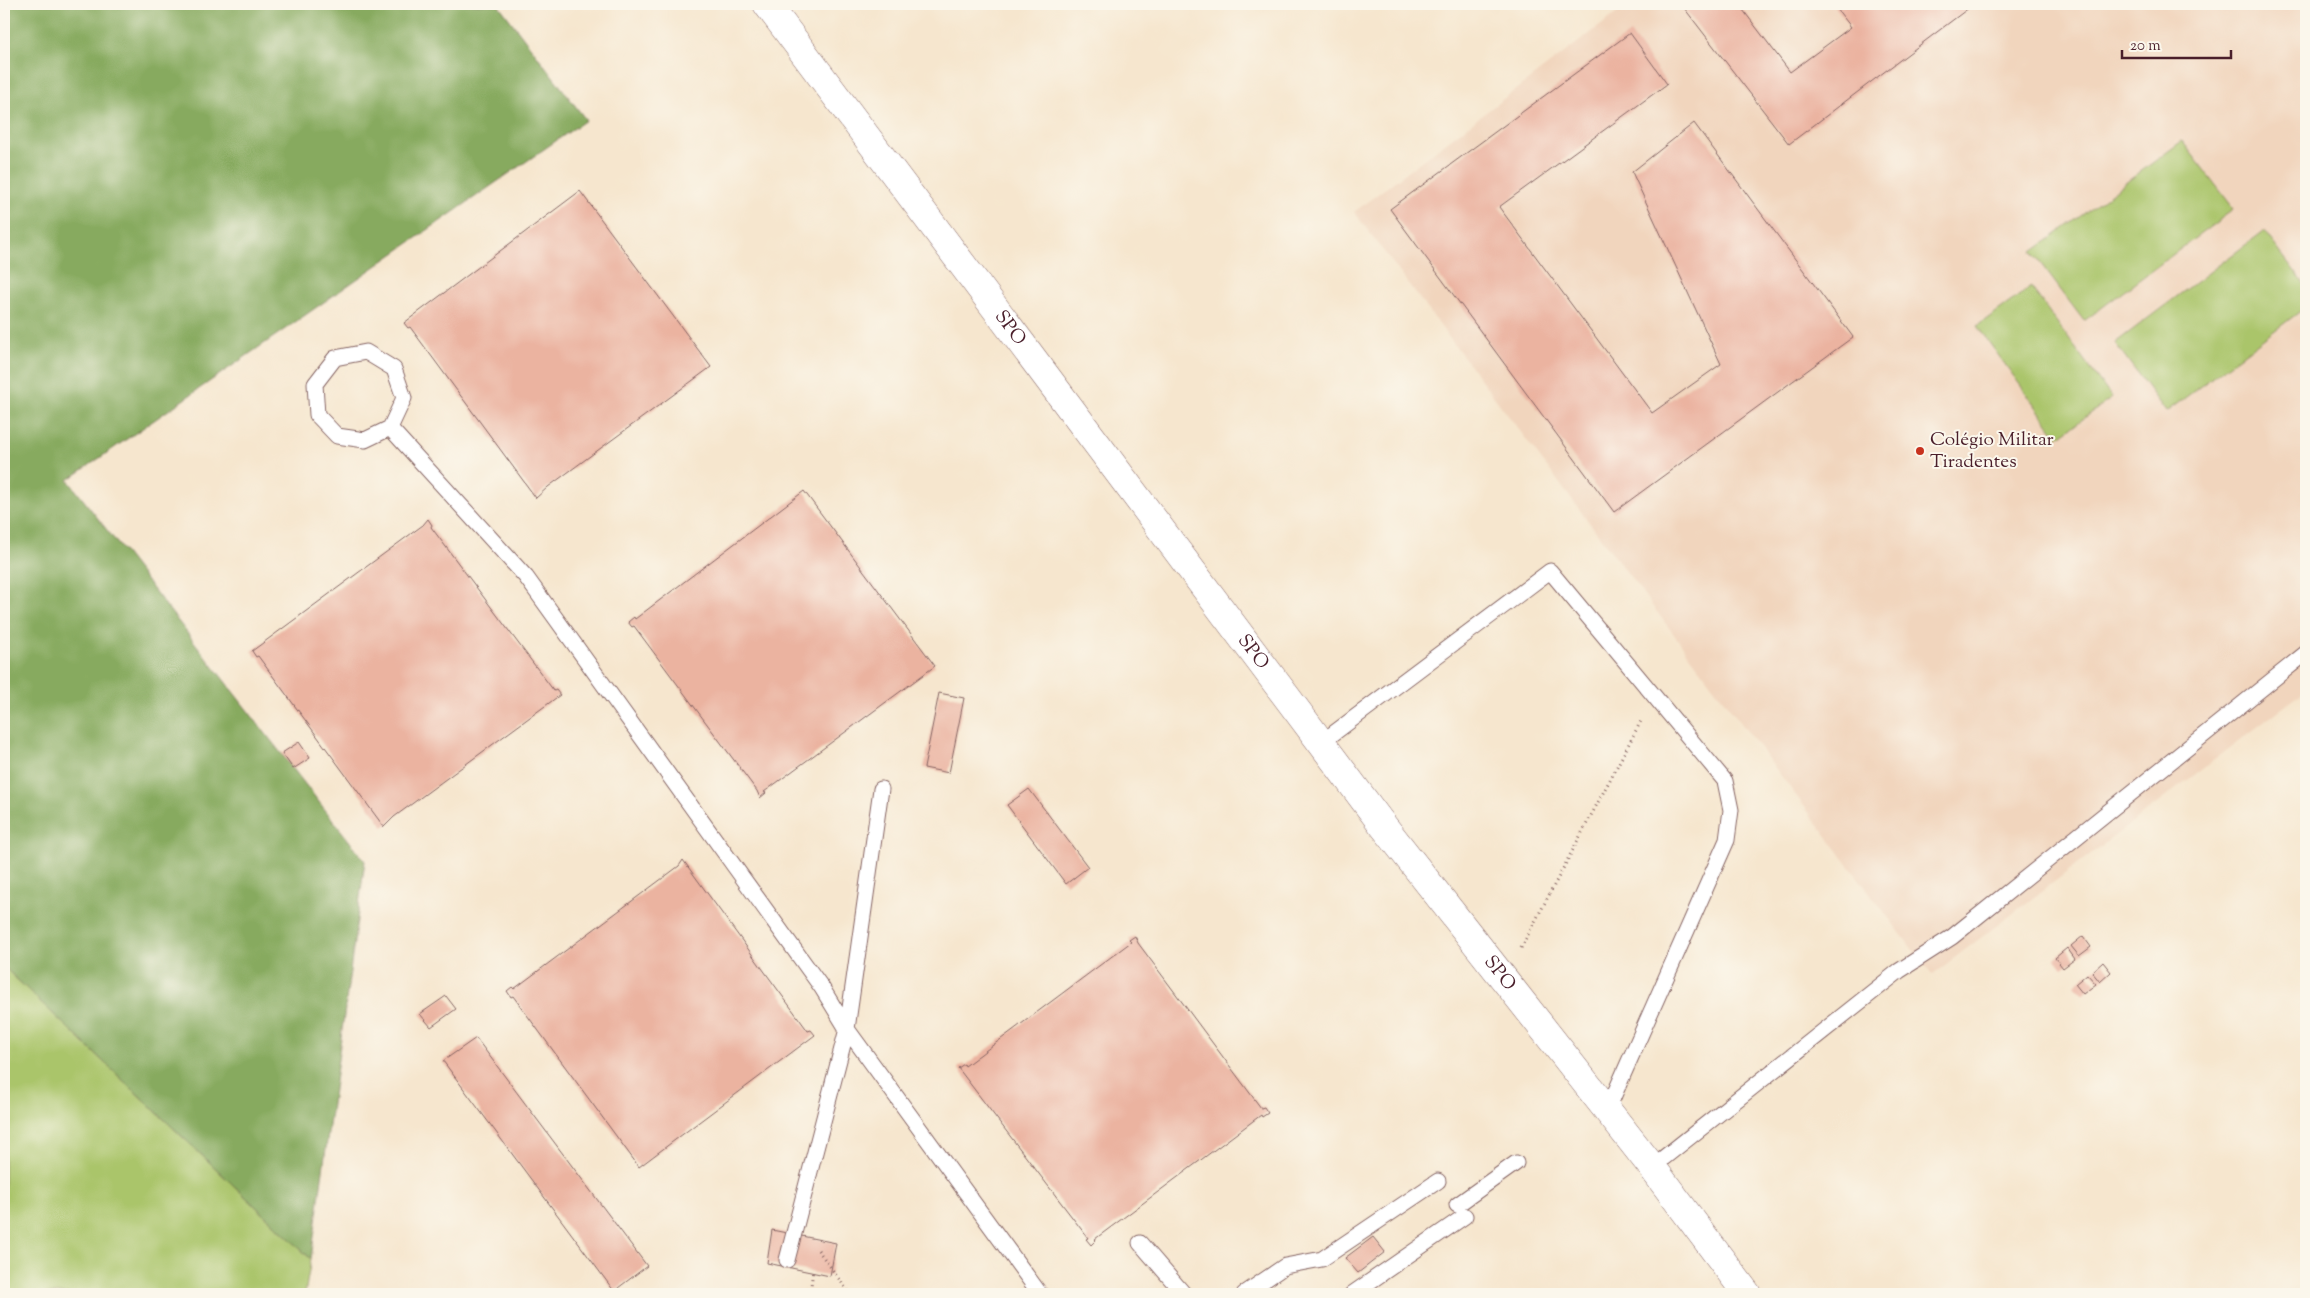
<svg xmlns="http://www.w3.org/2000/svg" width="2310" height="1298" viewBox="0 0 2310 1298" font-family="'Sorts Mill Goudy',serif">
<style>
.built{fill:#f1d5bd}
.green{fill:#aac56b;stroke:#7a724b}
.forest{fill:#87aa5f;stroke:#686445}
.building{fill:#ebb3a0}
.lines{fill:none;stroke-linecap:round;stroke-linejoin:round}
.service-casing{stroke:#866564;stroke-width:17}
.tertiary-casing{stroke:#866564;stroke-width:29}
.path{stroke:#866564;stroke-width:3;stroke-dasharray:1 4;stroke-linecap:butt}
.service{stroke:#fff;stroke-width:15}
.tertiary{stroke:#fff;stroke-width:28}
.poi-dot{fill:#c8321e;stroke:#fbf7ec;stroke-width:2}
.labels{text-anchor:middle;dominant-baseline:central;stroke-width:4;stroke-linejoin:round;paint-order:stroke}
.street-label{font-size:19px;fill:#4a1f2b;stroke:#fbf7ec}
.poi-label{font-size:19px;fill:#4a1f2b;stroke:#fbf7ec;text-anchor:start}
</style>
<rect width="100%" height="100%" fill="#fbf7ec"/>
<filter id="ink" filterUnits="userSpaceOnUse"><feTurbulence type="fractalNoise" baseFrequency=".02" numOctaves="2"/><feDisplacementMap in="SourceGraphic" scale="10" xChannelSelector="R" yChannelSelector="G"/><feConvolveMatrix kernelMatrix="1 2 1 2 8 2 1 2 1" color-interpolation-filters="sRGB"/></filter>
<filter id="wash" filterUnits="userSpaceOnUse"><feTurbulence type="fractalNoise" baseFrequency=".0096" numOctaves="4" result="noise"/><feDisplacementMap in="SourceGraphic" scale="20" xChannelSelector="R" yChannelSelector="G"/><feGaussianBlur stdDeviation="1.12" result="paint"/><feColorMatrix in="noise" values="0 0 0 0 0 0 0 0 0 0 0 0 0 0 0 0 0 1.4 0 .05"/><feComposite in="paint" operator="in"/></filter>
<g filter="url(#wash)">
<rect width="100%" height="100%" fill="#f6e6ce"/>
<!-- built -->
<path class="built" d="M1629 4H2306V690L1932 975 1354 212Z"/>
<!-- green -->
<path class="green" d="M2182 141 2234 209 2084 321 2032 252Z
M2264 231 2306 286V307L2166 412 2115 343Z
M2031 287 2112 398 2058 437 1977 326Z
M4 967 311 1259 305 1294H4Z"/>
<!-- forest -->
<path class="forest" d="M4 4H498L586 120 68 480 365 861 311 1259 4 967Z"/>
<g id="blocks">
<!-- building -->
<path class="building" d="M1681 4H1751L1743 10 1790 72 1851 27 1833 4H1974L1789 144Z
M1630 33 1667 84 1499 207 1652 413 1721 364 1632 172 1694 123 1853 337 1614 512 1390 209Z
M580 191 711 367 548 487 536 498 410 327 408 328 404 323Z
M804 491 935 666 764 792 766 793 760 798 757 791 634 626 632 627 628 622 634 617 635 619Z
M428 519 432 525 431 527 554 691 556 690 560 695 394 817 384 827 258 656 256 657 252 651 423 525Z
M939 693 964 698 949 773 924 768Z
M299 742 310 758 293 769 282 753Z
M1029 789 1088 867 1066 884 1007 805Z
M683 860 808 1031 811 1030 815 1035 639 1167 513 996 511 997 507 991 512 987 514 989 679 866Z
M1135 936 1138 943 1261 1108 1264 1107 1268 1113 1262 1117 1261 1115 1095 1239 1096 1240 1091 1245 1086 1239 1088 1238 958 1068 964 1064 965 1066 1131 942 1129 940Z
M2083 936 2091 947 2079 956 2071 946Z
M2067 948 2075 959 2063 968 2055 958Z
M2103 962 2111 972 2100 982 2092 972Z
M2087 974 2096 984 2083 994 2075 984Z
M446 996 456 1009 431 1027 420 1014Z
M476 1038 647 1266 614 1291 443 1061Z
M772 1230 836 1243 830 1276 767 1263Z
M1373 1237 1385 1252 1358 1273 1345 1258Z"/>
</g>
</g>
<g filter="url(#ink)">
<use href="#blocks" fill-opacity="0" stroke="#866564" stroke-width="1"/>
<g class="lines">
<!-- service casing -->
<g class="service-casing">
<path id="service" d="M366 352 394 369 404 398 390 428 365 440 337 436 317 415 315 384 335 358Z
M390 428 526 577 822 988 847 1029 1040 1294
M1322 742 1550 571 1725 781 1731 810 1727 840 1607 1111
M1652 1167 1899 971 1952 937 2306 653
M1457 1205 1516 1163
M1140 1243 1184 1294
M787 1260 847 1029 881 789
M1244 1294 1285 1266 1322 1259 1438 1181
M1352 1294 1465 1216"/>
</g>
<!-- tertiary casing -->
<g class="tertiary-casing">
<g id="tertiary">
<path id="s1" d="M767 4 1382 824 1652 1167 1747 1294"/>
</g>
</g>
<!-- path -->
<path class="path" d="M1521 948 1641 721
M818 1250 850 1294
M810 1294 813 1270"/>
<!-- service -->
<use href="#service" class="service"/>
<!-- tertiary -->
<use href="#tertiary" class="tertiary"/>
</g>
</g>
<!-- markers -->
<circle class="poi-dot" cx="1920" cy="451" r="5"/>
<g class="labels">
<!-- street labels -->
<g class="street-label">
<text stroke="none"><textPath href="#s1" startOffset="405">SPO</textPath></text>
<text stroke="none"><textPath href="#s1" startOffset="810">SPO</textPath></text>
<text stroke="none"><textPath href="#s1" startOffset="1215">SPO</textPath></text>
</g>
<!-- poi labels -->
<g class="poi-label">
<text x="1930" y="440">Colégio Militar<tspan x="1930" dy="22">Tiradentes</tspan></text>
</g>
</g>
<!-- margin -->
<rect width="2310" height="1298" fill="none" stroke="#fbf7ec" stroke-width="20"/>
<!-- scale -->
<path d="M2122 50v8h109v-8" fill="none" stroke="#4a1f2b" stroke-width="2.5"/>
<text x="2130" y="50" font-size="15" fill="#4a1f2b" stroke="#fbf7ec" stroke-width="4" paint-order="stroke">20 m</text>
</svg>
